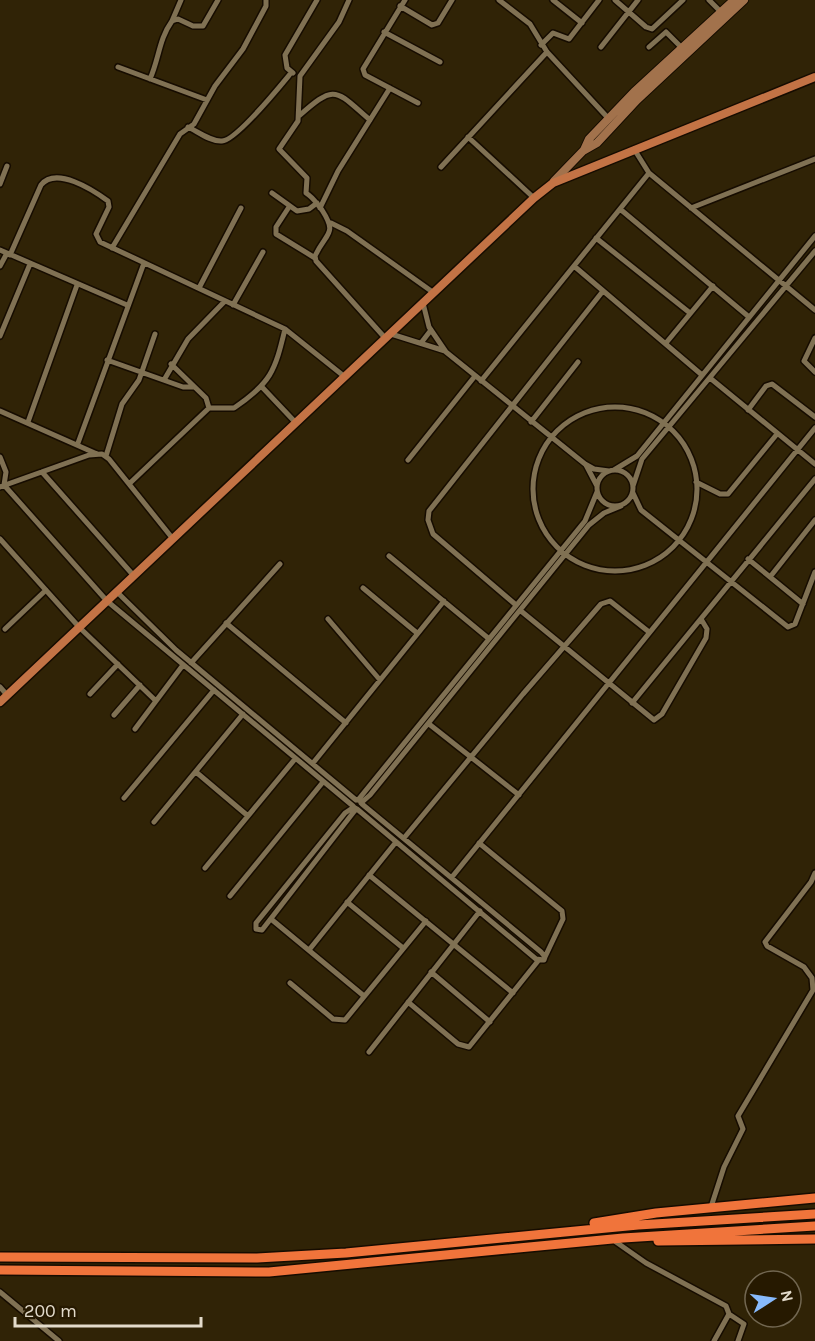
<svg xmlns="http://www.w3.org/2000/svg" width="815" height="1341" viewBox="0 0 815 1341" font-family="Karla,sans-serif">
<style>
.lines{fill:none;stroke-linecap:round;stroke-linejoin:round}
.street-casing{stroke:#160c00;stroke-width:8}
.secondary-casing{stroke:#160c00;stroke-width:10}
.primary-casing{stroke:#160c00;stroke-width:11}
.highway-casing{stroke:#160c00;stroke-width:12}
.street{stroke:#807153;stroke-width:5}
.secondary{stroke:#a2724c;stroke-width:8}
.primary{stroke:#c37345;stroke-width:8}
.highway{stroke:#f0743b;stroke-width:9}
</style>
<rect width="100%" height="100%" fill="#302306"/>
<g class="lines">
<!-- street casing -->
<g class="street-casing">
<path id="street" d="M349 0 339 22 300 76 298 121 279 149 307 178 306 193C314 198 316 203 322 210 338 235 326 232 315 256L316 261 386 339
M405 0 363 69 365 75 418 103
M499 0 530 24 547 52 608 118
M553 0 582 23
M615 0 646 27 652 29 683 0
M709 0 721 12
M400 6 432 25 438 23 452 0
M172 21 181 0
M384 32 440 62
M541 45 553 33 569 39 599 0
M601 47 638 0
M649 47 666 32 682 48
M118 67 207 100
M293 73 287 68 285 55 317 0
M150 79C159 59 159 39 172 21L178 19 193 26H203L218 0
M299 116C336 83 335 90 370 120
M188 127C197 131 211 142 222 141 236 141 281 85 291 73
M468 137 534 198
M634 149 649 173 815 310
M441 167 547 52
M0 184 7 166
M272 193 297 211 309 209 317 203
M289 207 276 227V234L315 258
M320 208 338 171 390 88
M691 208 815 159
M620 209 749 317
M331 223 347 231 434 293
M596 238 690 313
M112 248 180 134 194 124 215 86 243 49 266 6V0
M0 250 127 305
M10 255 41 185C56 166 93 190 108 201L109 207 96 234 100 242 285 329 345 377
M0 266 7 253
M574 266 702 375
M199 288 241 208
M423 303 429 327 446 352 585 464 594 469 609 471
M233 305 263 252
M391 334 445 351
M0 336 30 264
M815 338 804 361 815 372
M421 343 431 330
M666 343 713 286
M107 360 183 387H194
M710 378 815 464
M164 380 188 339 225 301
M481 381 649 173
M261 386 296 423
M533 489a82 82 0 1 1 164 0a82 82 0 1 1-164 0Z
M209 408H234C271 383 275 371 285 329
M748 410 766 386 772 384 815 417
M0 411 97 454
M28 422 77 285
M531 422 578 362
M78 443 144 263
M106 456 122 404 139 380 155 334
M0 457 6 472 4 485 107 601 353 806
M408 460 475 376
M586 465 597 486
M614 470 637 456 815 236
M597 488a18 18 0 1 1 36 0a18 18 0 1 1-36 0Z
M42 472 134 576
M696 482 720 494H728L777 434
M129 484 209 408 206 398 171 364
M633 486 642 459 815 251
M0 487 89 455 102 454 109 459 173 539
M633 493 641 510 788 627 795 624 815 572
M0 539 79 627 156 701
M389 556 488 638
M748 559 803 604
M770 577 815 520
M363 588 417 633
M117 592 176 650 356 800
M516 605 433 534 428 520 429 511 603 291
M521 611 654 720 662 714 706 638 707 629 701 619
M328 619 380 680
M226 623 346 723
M5 629 46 590
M191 663 280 564
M0 687 7 695
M90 694 118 664
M632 703 815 479
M114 715 140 685
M429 724 519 795
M135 729 183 665
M313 763 444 601
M196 772 248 816
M124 798 214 690
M358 800 585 521 597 492
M361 803 370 795 589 525 604 513 621 506
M356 809 262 930 256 929V923L345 813 354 807 356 809
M357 809 536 959 544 960 545 957 541 952 362 804
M154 822 243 714
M404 838 523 694 601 604 610 601 649 632
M479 843 562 911 563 919 545 957
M205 868 295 759
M369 875 513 993
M452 877 815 428
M230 896 323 782
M347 902 403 948
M271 919 364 996
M309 950 396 842
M431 972 490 1022
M290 983 333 1019 345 1020 426 921
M408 1002 458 1044 469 1047 538 961
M369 1052 480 911
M711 1207 724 1167 743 1129 738 1116 813 990 812 978 804 967 767 946 765 942 811 882 815 873
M616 1242 646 1263 726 1306 729 1314 714 1341
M0 1292 59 1341
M729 1314 744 1324 738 1341"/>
</g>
<!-- secondary casing -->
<g class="secondary-casing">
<path id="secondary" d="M584 150 589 139 634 92 734 0
M554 181 583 151 597 143 637 100 744 0"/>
</g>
<!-- primary casing -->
<g class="primary-casing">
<path id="primary" d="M0 702 534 198 553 183 815 77"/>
</g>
<!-- highway casing -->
<g class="highway-casing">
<path id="highway" d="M594 1223 656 1213 815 1198
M658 1241 815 1239
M0 1257 257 1258 346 1253 638 1225 815 1214
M0 1270 269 1272 623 1238 815 1226"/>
</g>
<!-- street -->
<use href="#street" class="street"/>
<!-- secondary -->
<use href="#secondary" class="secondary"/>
<!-- primary -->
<use href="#primary" class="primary"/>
<!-- highway -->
<use href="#highway" class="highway"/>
</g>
<!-- north arrow -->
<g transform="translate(773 1299) rotate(78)"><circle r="28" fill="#261900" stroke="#726751" stroke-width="1.5"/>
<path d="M0-4.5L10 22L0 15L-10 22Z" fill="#88bafc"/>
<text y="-9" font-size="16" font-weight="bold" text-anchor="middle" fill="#e3dbcb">N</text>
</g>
<!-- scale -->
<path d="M15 1317v9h186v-9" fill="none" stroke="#e3dbcb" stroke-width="3"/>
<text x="24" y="1317" font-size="18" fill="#e3dbcb" stroke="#261900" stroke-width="4.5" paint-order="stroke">200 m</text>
</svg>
